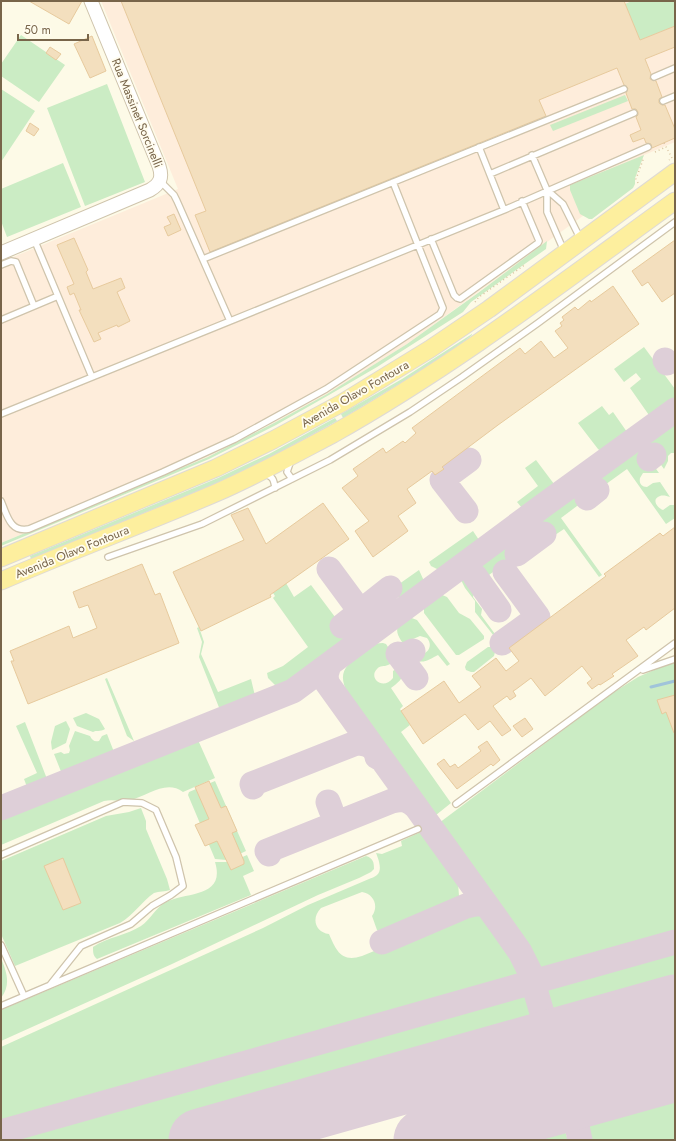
<svg xmlns="http://www.w3.org/2000/svg" width="676" height="1141" viewBox="0 0 676 1141" font-family="Jost,sans-serif">
<style>
.commercial{fill:#feeddb}
.green{fill:#cbecc4}
.lines{fill:none;stroke-linecap:round;stroke-linejoin:round}
.stream{stroke:#a0c4da;stroke-width:3}
.taxiway{stroke:#decfd8;stroke-width:25}
.runway{stroke:#decfd8;stroke-width:63}
.building{fill:#f3dfbe;stroke:#e7ca9d}
.service-casing{stroke:#cfc4ac;stroke-width:8}
.tertiary-casing{stroke:#cfc4ac;stroke-width:15}
.primary-casing{stroke:#dfdad4;stroke-width:19}
.path{stroke:#d9c3a0;stroke-width:1.5;stroke-dasharray:1 3;stroke-linecap:butt}
.service{stroke:#fff;stroke-width:5.5}
.tertiary{stroke:#fff;stroke-width:13}
.primary{stroke:#fdef9e;stroke-width:17}
.labels{text-anchor:middle;dominant-baseline:central;stroke-width:3.5;stroke-linejoin:round;paint-order:stroke}
.street-label{font-size:12px;fill:#78654a;stroke:#fffcee}
</style>
<rect width="100%" height="100%" fill="#fdfae7"/>
<!-- commercial -->
<path class="commercial" d="M101 1H675V142L644 155 635 178 407 344 327 394 274 423 208 457 1 543V262L178 189Z"/>
<!-- green -->
<path class="green" d="M632 1H675V26L640 40 625 4Z
M21 35 65 65 39 102 1 76V64Z
M107 84 145 182 85 206 47 108Z
M1 89 35 111 1 162Z
M625 95 628 101 553 131 550 125Z
M644 155 635 178V184L633 188 592 219H589L580 214 570 190V185Z
M63 163 81 207 7 237 1 221V189Z
M547 241 546 249 471 302 463 312 377 367 329 395 276 425 209 459 1 546V543L208 457 274 423 327 394 407 344 478 293Z
M472 334V335L447 355 343 418 341 414 402 379Z
M644 347 675 389V400L651 418 630 388 641 379 636 373 624 382 614 369Z
M602 406 609 415 613 412 627 432V435L606 450 602 452 598 449 578 423Z
M335 418 337 421 271 457 220 482 31 559 30 556 218 478 269 454Z
M675 419V453H671L668 456V461L664 469 646 444 647 439Z
M638 447 641 448 659 473H643L640 478C639 483 641 487 647 487L653 483 660 482 670 497C667 496 663 495 660 496 651 499 657 508 663 510L670 505H675V518L666 524 627 469 602 487 597 486 595 483V478L634 449Z
M536 460 554 484 522 508 517 502 538 486 525 468Z
M577 492 583 495 585 500 561 518 602 575 599 577 564 529 555 535 549 537 544 533 540 526 542 518Z
M473 531 479 540 439 570 431 566 429 562Z
M505 546C514 547 520 554 517 563L501 575 497 569 485 578 481 571V564Z
M419 570 424 581 400 599 392 589Z
M462 578C471 580 477 588 473 597L482 609 481 615 506 649 505 650 475 612V601L465 588 461 580Z
M286 583 294 597 311 585 350 637 293 680 277 687 268 678 267 673 283 666 308 647 273 598 275 596 273 593Z
M440 594 447 597 459 613 470 619 484 636V639L459 655H456L424 613V606Z
M409 617 417 620 450 664 447 666 438 655C430 659 419 667 413 656L417 654C427 656 434 646 427 638L420 636 413 639 411 647 407 649C403 643 393 632 399 625 401 622 406 619 409 617Z
M199 627 204 642 201 654 218 692 251 679 255 696 220 710 199 657 202 642 197 628Z
M383 643 386 644 396 659C394 661 391 664 388 665 384 667 380 665 377 669 368 678 383 691 393 678V671L402 665C407 676 399 682 391 688L403 706 400 709 410 725 401 732 451 803 436 815 348 694C337 673 345 666 361 654 369 647 372 643 383 643Z
M488 647H491L495 652 494 656 474 672H471L466 670 465 667 467 662Z
M675 661V937L554 971H545L536 965 518 934 439 823 611 694 638 677Z
M107 678 134 741 127 736 105 679Z
M86 713 99 719 105 729C100 732 96 730 93 732L77 726 73 718Z
M66 721 70 729 66 743 52 750 51 742 55 726Z
M25 722 47 779 27 787 24 779 37 773 16 726Z
M75 731 90 736C92 740 94 742 99 741L102 736 107 734 114 752 62 774 54 754 61 752 64 754 69 753 70 750 69 746Z
M198 740 215 778 183 792C166 779 148 796 130 800 121 802 113 799 104 801L1 845V819Z
M215 781 246 851 227 860 215 859 188 795 189 792Z
M141 808 146 821V829L167 879 170 890C165 892 159 891 154 893 142 901 134 915 120 923L15 966 1 934V861L106 816 129 812Z
M423 831 458 882 459 896 456 904 383 935 377 930 372 916C379 906 374 894 362 892L321 908C311 918 315 932 329 934 336 950 341 963 362 956L467 913 480 912 518 968V975L513 981 1 1126V1047L263 928 308 905 369 879C371 878 375 877 377 875 383 870 378 858 376 853L382 854 402 846 401 841Z
M247 855 254 871 243 876 251 895 97 959C93 956 93 952 93 947 108 937 127 935 141 926 151 919 156 907 166 902 186 892 226 898 215 862H231Z
M366 856C373 858 374 862 374 869L371 872 359 878 318 895 172 964 1 1041V1010Z
M675 947V1006L579 1033H567L557 1027 547 995 548 986 552 982Z
M1 958C7 973 11 985 1 998Z
M517 992C532 994 538 1024 534 1036 533 1039 523 1046 521 1049L197 1140H1V1135L496 997Z
M675 1070V1140H592C585 1114 582 1101 610 1088Z
M537 1111C559 1114 562 1120 568 1140H425L523 1113Z"/>
<g class="lines">
<!-- stream -->
<path class="stream" d="M651 687 675 681"/>
<!-- taxiway -->
<path class="taxiway" d="M665 360 667 363
M649 459 654 455
M587 498 597 490
M466 511 442 480 469 460
M517 554 544 534
M329 569 360 611
M475 576 499 610
M342 626 390 588
M502 643 538 617 505 572
M413 651 405 655 398 654 416 678
M329 665 326 675 327 683 501 925 520 952 530 972 552 1047C550 1075 530 1078 508 1085
M253 787 252 784 356 743C366 743 376 746 377 757
M328 802 331 810
M1 808 293 691 544 505 675 410
M269 854 267 851 392 801C402 798 409 800 416 807
M382 942 466 906 475 904H486
M552 1047C568 1072 591 1061 614 1055
M523 1082C529 1080 537 1077 544 1078 571 1080 575 1119 580 1140
M1 1132 675 942"/>
<!-- runway -->
<path class="runway" d="M200 1140 675 1006
M425 1140 675 1070"/>
</g>
<!-- building -->
<path class="building" d="M29 1H82L69 24Z
M121 1H624L640 40 675 26V47L645 59 651 74 650 79 656 81 662 97 659 99V103L662 105H665L675 129V138L652 148 651 144 646 143 644 138 633 142 630 135 641 130 636 117 638 115V112L636 109H632L626 93 628 88 624 85 617 68 539 100 546 116 210 252 195 215 206 211Z
M92 36 106 71 90 78 74 44Z
M50 47 61 54 56 60 46 53Z
M30 123 39 129 34 136 26 131Z
M174 214 181 230 168 236 164 227 171 224 167 217Z
M74 238 88 270 86 272 93 289 121 278 125 288 117 292 130 321 118 327 117 325 98 333 101 339 94 342 79 310H81L74 293 70 295 67 287 74 284 57 245Z
M675 240V293L662 302 648 282 642 286 632 271Z
M613 286 639 324 498 425 442 467 444 469 435 475 432 471 407 489 416 503 398 516 408 531 373 557 355 531 369 521 342 488 358 476 353 469 383 448 386 453 403 441 405 443 416 433 412 428 520 348 525 354 541 341 554 358 568 348 555 331 562 326 560 323 564 320 562 317 575 307 578 310 590 300 591 302Z
M323 503 349 539 270 595 271 597 201 631 173 572 244 540 231 515 248 508 266 544Z
M675 527V608L646 630 644 627 626 640 638 656 612 674 614 676 600 685 599 684 592 689 587 683 592 679 582 666 545 696 531 678 515 690 513 691 516 696 510 700 507 696 493 706 511 730 502 736 490 721 478 730 465 714 423 744 401 711 444 681 459 703 481 687 472 676 496 658 506 671 519 661 509 648 606 576 604 574 660 533 663 536Z
M142 564 155 595 160 593 179 643 28 704 11 661H14L10 651 69 626 73 638 97 628 88 605 79 608 73 592Z
M675 695V733H674L666 712 662 714 657 700Z
M525 718 533 729 522 737 513 726Z
M487 741 500 760 493 766 491 764 457 789 437 764 444 759 450 767 455 764 458 768 481 751 478 747Z
M209 781 221 808 226 806 237 831 232 833 244 861V864L231 870 217 841 205 846 195 825 209 819 195 787Z
M63 858 81 903 63 910 44 866Z"/>
<g class="lines">
<!-- service casing -->
<g class="service-casing">
<path id="service" d="M654 77 675 68
M663 101 675 96
M479 147 504 210
M532 155 547 190V212L564 251
M490 174 634 113
M160 181 174 195 177 201 230 321
M547 190 563 204 580 238
M34 239 92 377
M431 239 454 295 457 298 460 299 538 243 539 241 522 201
M203 259 624 89
M1 265 11 261 16 262 34 306
M1 320 58 296
M1 414 504 210 648 147
M291 460 287 472 292 479
M264 474C273 476 274 480 275 488
M1 501C7 515 10 533 29 529L163 472 235 439 326 389 440 314 443 308 393 182
M108 557 202 524 330 460 410 412 462 377 538 323 675 222
M643 670 675 659
M456 804 675 643
M1 855 123 802 142 803 156 810 176 857 183 886 171 895 152 906 131 924 81 946 50 985
M1 945 24 996
M1 1006 418 829"/>
</g>
<!-- tertiary casing -->
<g class="tertiary-casing">
<path id="tertiary" d="M1 253 150 190C160 184 163 178 159 166L91 1"/>
</g>
<!-- primary casing -->
<g class="primary-casing">
<path id="primary" d="M1 558 216 468 273 440 342 403 430 349 489 309 675 172
M1 581C73 550 146 523 218 492 257 475 295 454 333 434 454 366 563 282 675 201"/>
</g>
<!-- path -->
<path class="path" d="M664 143 672 158 669 160
M655 152 666 147
M638 183 636 179 644 157
M475 302 479 297 526 264"/>
<!-- service -->
<use href="#service" class="service"/>
<!-- tertiary -->
<use href="#tertiary" class="tertiary"/>
<!-- primary -->
<use href="#primary" class="primary"/>
</g>
<g class="labels">
<!-- street labels -->
<g class="street-label">
<text transform="translate(137 113) rotate(68)">Rua Massinet Sorcinelli</text>
<text transform="translate(355 394) rotate(-30)">Avenida Olavo Fontoura</text>
<text transform="translate(72 552) rotate(-22)">Avenida Olavo Fontoura</text>
</g>
</g>
<!-- border -->
<rect width="676" height="1141" fill="none" stroke="#78654a" stroke-width="4"/>
<!-- scale -->
<path d="M18 34v6h70v-6" fill="none" stroke="#78654a" stroke-width="2"/>
<text x="24" y="34" font-size="12" fill="#78654a" stroke="#fffcee" stroke-width="3" paint-order="stroke">50 m</text>
</svg>
